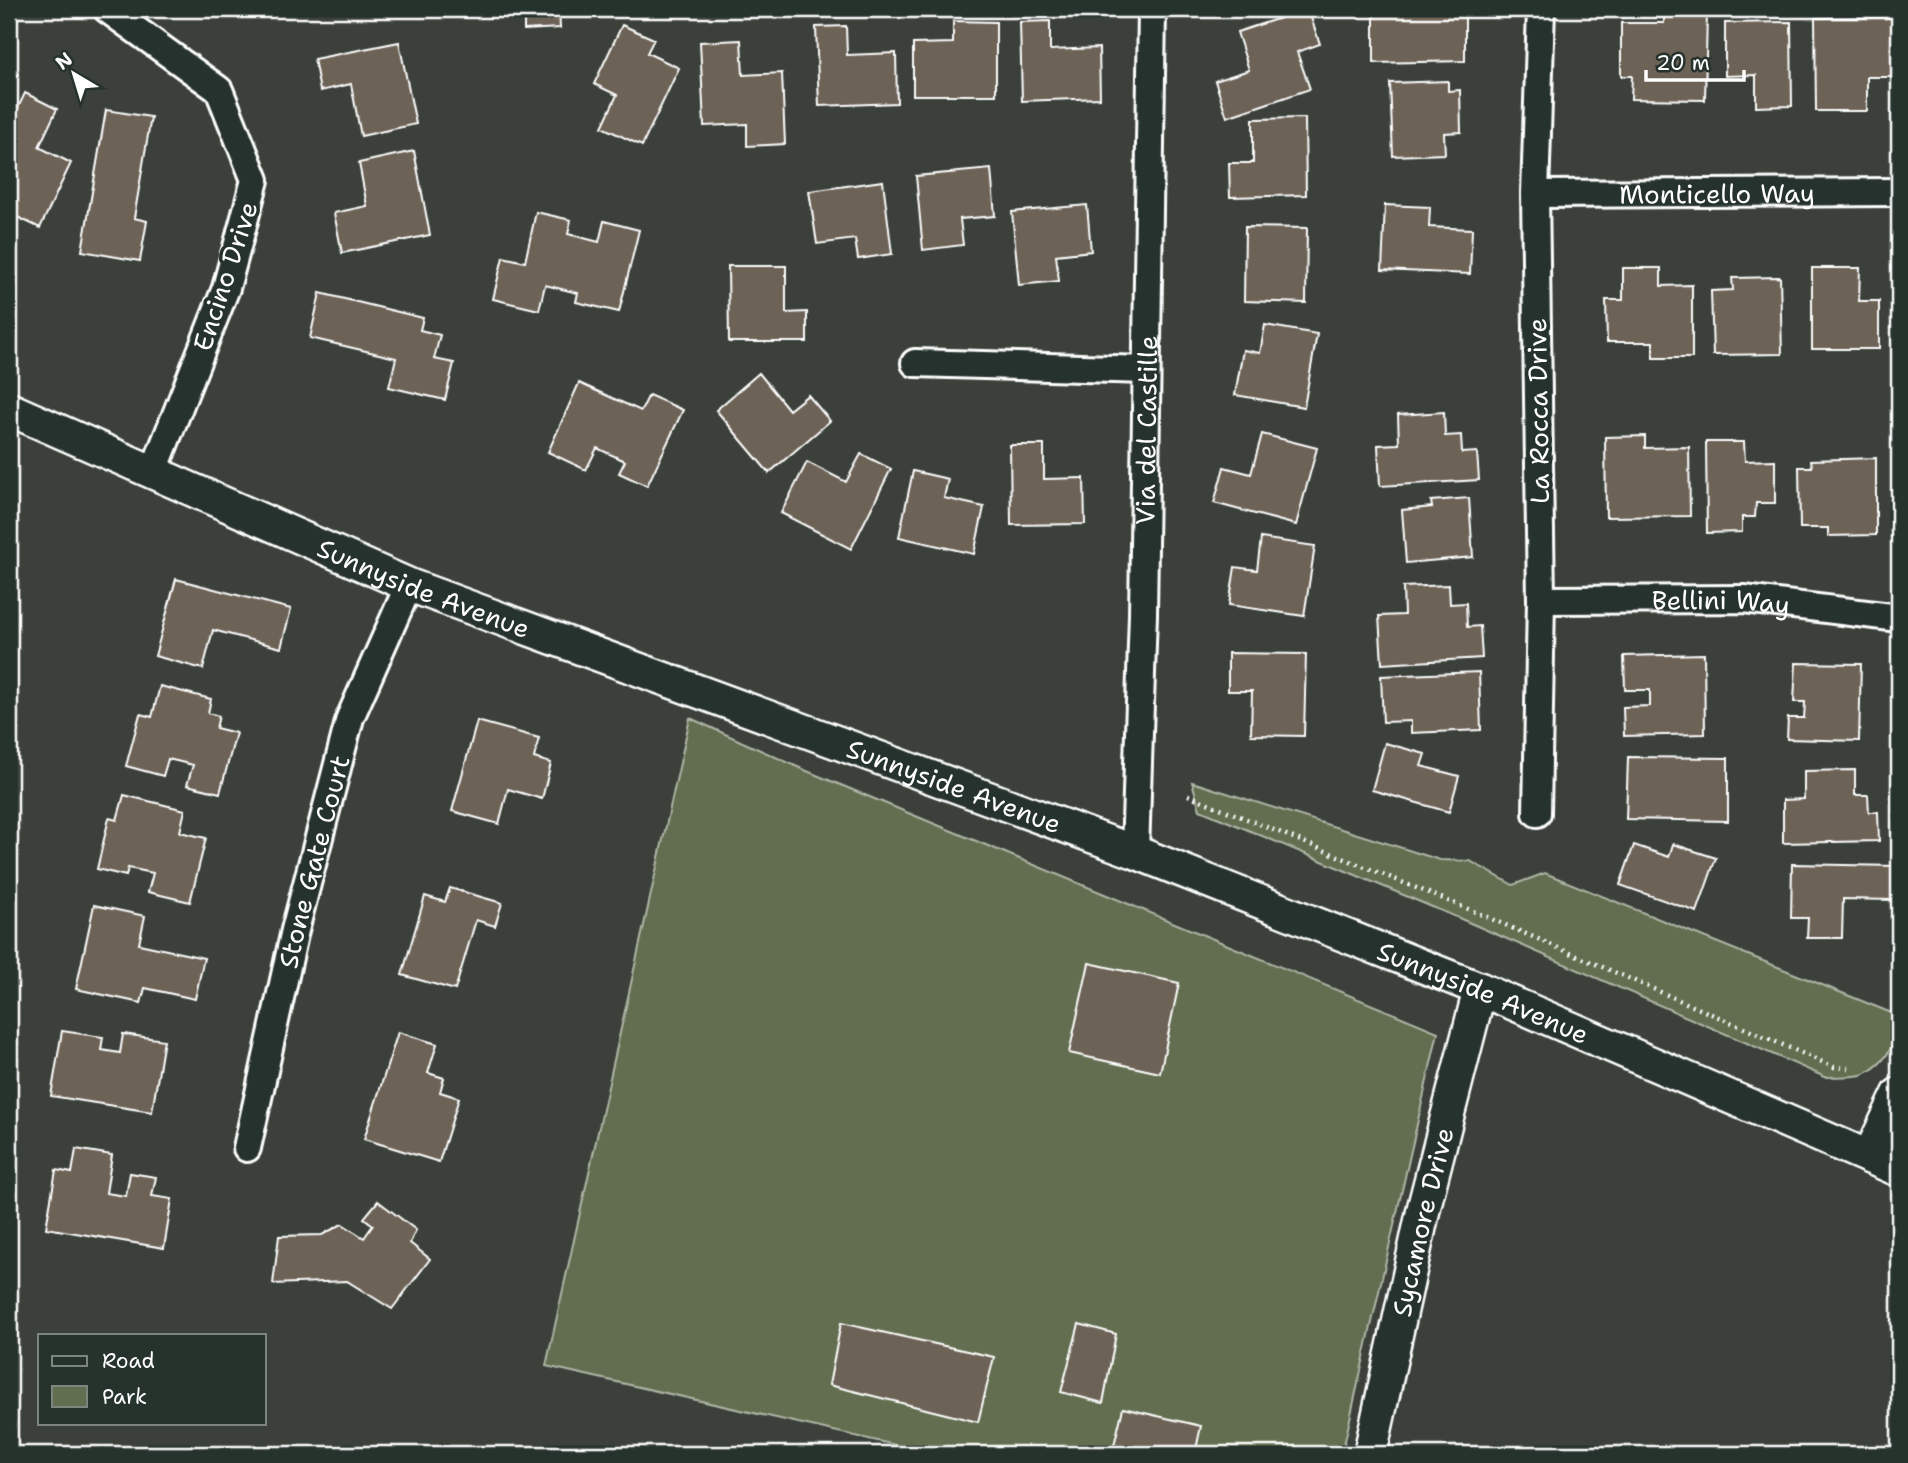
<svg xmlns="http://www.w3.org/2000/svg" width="1908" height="1463" viewBox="0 0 1908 1463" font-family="'Shantell Sans',sans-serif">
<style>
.green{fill:#626e50;stroke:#b0b6a8;stroke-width:2}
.building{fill:#6d6257;stroke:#fff;stroke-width:2}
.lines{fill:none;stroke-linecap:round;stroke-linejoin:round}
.minor-casing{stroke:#fff;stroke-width:32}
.tertiary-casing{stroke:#fff;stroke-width:37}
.path{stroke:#fff;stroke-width:4.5;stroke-dasharray:2 5;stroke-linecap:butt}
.minor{stroke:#26332d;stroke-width:26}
.tertiary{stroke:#26332d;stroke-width:32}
.labels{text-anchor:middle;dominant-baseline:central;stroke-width:7;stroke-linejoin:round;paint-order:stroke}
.street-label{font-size:26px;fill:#fff;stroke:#26332d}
</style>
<rect width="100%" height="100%" fill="#3b413a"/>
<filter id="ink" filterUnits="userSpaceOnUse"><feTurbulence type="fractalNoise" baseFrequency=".0143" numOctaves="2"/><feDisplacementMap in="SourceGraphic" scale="14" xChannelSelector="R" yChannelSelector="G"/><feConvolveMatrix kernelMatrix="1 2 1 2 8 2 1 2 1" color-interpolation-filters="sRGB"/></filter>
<g filter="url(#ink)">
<!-- green -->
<path class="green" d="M690 718 802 769 1438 1032 1342 1454H935L546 1366Z
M1192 782 1440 860 1470 861 1513 885 1545 873 1899 1016C1899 1040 1887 1063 1864 1074 1854 1078 1836 1076 1825 1077L1461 919 1200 810Z"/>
<!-- building -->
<path class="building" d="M524 9H559L560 28 524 30Z
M1308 9 1320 44 1297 52 1310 89 1227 117 1215 81 1249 70 1237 32Z
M1374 9 1465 12V61L1374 63Z
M1664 13 1707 14 1705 100 1631 99 1632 76H1621V23H1664Z
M1897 17V77H1867V111H1816L1815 18Z
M953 21 996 22V95H913V44L953 43Z
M1050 21V50L1099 48 1100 98 1022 101 1020 22Z
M1791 22 1792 106 1756 107V75L1725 76V23Z
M622 25 654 39 647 53 679 68 642 146 602 127 617 95 594 84Z
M846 26 847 55 896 53 897 103 819 106 816 27Z
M741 40 743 75 782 73 785 144 747 146V124L704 126 700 42Z
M399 42 416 124 361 136 351 84 320 91 314 59Z
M1448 81V91L1460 90 1461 132 1444 133 1445 154 1393 156 1390 83Z
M25 93 57 109 39 147 71 163 40 228 9 213V191L13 182 9 180V127Z
M106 110 151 117 134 218 147 221 140 261 82 251Z
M1305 118 1306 195 1230 197 1229 163H1253V119Z
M414 151 430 235 342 253 334 213 367 206 359 163Z
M991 169 995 216 960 219 963 245 923 250 916 176Z
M883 181 892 254 858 259 855 239 817 244 809 191Z
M1087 205 1091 251 1056 255 1059 281 1019 285 1012 212Z
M1385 205 1430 207 1429 227 1472 229 1470 274 1382 270Z
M536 212 571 220 568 234 599 242 604 221 639 230 619 312 576 302 578 293 545 285 539 310 493 299 503 257 525 262Z
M1245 227 1307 228 1306 303 1244 301Z
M728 266H786V313L807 312V342H729Z
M1623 268H1661V286L1692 285V358H1653V342H1607L1606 300H1623Z
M1812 268H1860L1859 301H1879V349H1812Z
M1780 277 1782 354 1713 355 1711 291 1733 290 1732 278Z
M320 293 423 318 420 330 440 335 434 359 454 363 445 400 389 387 396 358 310 338Z
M1265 325 1317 334 1304 407 1235 395 1243 350 1260 353Z
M759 373 789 410 808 395 830 421 769 473 716 410Z
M579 383 641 411 649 395 683 410 647 486 619 473 625 461 597 448 586 470 548 452Z
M1444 412 1445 436 1461 435 1462 453 1477 452 1479 480 1380 486 1378 445 1399 444 1398 415Z
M1262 434 1317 448 1296 525 1214 503 1224 467 1251 474Z
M1645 436V448L1689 447 1690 516 1606 517 1605 437Z
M1706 442H1744L1745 461 1775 460V503H1756L1755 517H1742V532L1707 533Z
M1010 445H1044V479L1084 478 1085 524 1011 525Z
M861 454 891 469 851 549 781 513 807 462 846 482Z
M1876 458V535L1828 536V528H1800L1799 467H1812L1811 460Z
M913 471 948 479 944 498 984 507 974 554 899 537Z
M1469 498 1473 557 1406 563 1402 510 1432 507 1431 501Z
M1261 538 1315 546 1304 616 1229 605 1235 567 1257 570Z
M176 579 291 609 281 648 213 630 203 669 155 656Z
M1449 585 1450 604 1466 603 1467 627 1480 626 1482 658 1382 664 1379 616 1404 615 1403 587Z
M1228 653 1306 654 1304 736 1251 735 1252 691H1228Z
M1704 654 1705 734 1624 736 1623 707 1650 706V690H1625L1624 656Z
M1796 663 1861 664 1859 741 1787 739 1788 718H1804L1805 702H1794Z
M1479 672 1481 730 1411 733V721L1383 722 1381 676Z
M160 686 211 699 208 713 219 716 216 728 236 733 220 793 187 785 193 765 168 759 163 776 126 766 140 714 152 717Z
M477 721 539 738 534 758 551 763 542 799 508 789 499 824 452 811Z
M1385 743 1425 754 1421 766 1459 776 1449 812 1372 790Z
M1628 757 1728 758V821L1626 819Z
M1855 770V795H1868L1869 812H1878L1879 841 1783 843V800L1804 799V771Z
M124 795 185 810 180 832 206 838 190 902 148 892 153 873 128 868 126 876 97 869 109 818 117 820Z
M1673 844 1716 858 1697 912 1620 885 1634 845 1669 857Z
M1792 864 1896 866 1894 900 1843 899 1842 938H1807L1808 918H1791Z
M450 888 502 903 495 926 476 920 455 990 402 975 425 896 445 902Z
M94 905 145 916 139 944 204 958 195 999 145 988 141 1003 76 989Z
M1089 963 1179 983 1160 1073 1069 1053Z
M62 1031 103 1037 101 1050 120 1053 123 1034 164 1040 152 1112 51 1096Z
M398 1032 437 1044 428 1073 444 1078 440 1092 459 1098 439 1162 364 1139Z
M76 1149 112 1155 106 1193 126 1196 130 1173 156 1177 152 1196 172 1199 164 1248 46 1228 56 1170 72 1173Z
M378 1201 416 1230 410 1243 430 1259 392 1309 347 1281 273 1284 279 1236 322 1235 342 1224 364 1238 373 1225 364 1218Z
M841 1323 994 1357 978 1422 829 1385Z
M1079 1324 1116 1334 1103 1403 1061 1392Z
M1123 1408 1201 1426 1195 1454H1112Z"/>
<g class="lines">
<!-- minor casing -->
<g class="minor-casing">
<g id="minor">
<path d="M107 9 219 90 255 180 226 288 153 473"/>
<path id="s1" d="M1535 194 1899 192"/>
<path d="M915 363 1146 370"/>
<path id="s2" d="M1541 600 1744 599 1899 618"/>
<path d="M1537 813 1541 600 1535 194 1541 9"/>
<path id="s3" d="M1135 852 1143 614 1152 9"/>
<path id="s4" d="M247 1148 295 930 350 718 409 585"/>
</g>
</g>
<!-- tertiary casing -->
<g class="tertiary-casing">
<g id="tertiary">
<path id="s5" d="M9 409 409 585 1135 852 1480 989 1899 1170"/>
<path d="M1869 1157 1899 1094"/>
<path id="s6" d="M1370 1454 1424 1207 1480 989"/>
</g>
</g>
<!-- path -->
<path class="path" d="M1188 795 1473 911 1834 1067 1850 1068"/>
<!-- minor -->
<use href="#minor" class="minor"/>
<!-- tertiary -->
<use href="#tertiary" class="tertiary"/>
</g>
</g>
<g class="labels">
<!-- street labels -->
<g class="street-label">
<text stroke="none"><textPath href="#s1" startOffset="182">Monticello Way</textPath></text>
<text transform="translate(225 276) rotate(-72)">Encino Drive</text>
<text transform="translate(1538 411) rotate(-91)">La Rocca Drive</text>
<text stroke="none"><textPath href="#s3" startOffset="422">Via del Castille</textPath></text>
<text stroke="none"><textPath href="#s5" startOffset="452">Sunnyside Avenue</textPath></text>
<text stroke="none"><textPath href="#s2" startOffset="180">Bellini Way</textPath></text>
<text stroke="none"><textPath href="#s5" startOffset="1018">Sunnyside Avenue</textPath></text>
<text stroke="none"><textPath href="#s4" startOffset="294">Stone Gate Court</textPath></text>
<text stroke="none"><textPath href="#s5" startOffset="1586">Sunnyside Avenue</textPath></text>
<text stroke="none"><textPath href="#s6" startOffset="238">Sycamore Drive</textPath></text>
</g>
</g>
<!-- margin -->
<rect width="1908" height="1463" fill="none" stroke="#26332d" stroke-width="35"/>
<rect x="18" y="18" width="1873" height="1428" fill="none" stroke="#fff" stroke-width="2.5" filter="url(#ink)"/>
<!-- legend -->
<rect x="38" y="1334" width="228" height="91" fill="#26332d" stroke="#7d8581" stroke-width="2"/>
<rect x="52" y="1356" width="35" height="10" fill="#26332d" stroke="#7d8581" stroke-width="2"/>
<text x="102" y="1368" font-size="21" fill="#ffffff">Road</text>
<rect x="52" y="1386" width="35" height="21" fill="#626e50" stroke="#7d8581" stroke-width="2"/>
<text x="102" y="1404" font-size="21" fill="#ffffff">Park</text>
<!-- north arrow -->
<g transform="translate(74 74) rotate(322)" stroke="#26332d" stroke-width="5" paint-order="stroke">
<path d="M0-5L12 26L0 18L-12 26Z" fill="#ffffff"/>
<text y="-10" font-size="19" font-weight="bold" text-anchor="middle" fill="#ffffff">N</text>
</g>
<!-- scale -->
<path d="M1646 70v10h98v-10" fill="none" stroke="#ffffff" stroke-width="3.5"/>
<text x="1656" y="70" font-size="21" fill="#ffffff" stroke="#26332d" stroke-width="5" paint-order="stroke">20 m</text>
</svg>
